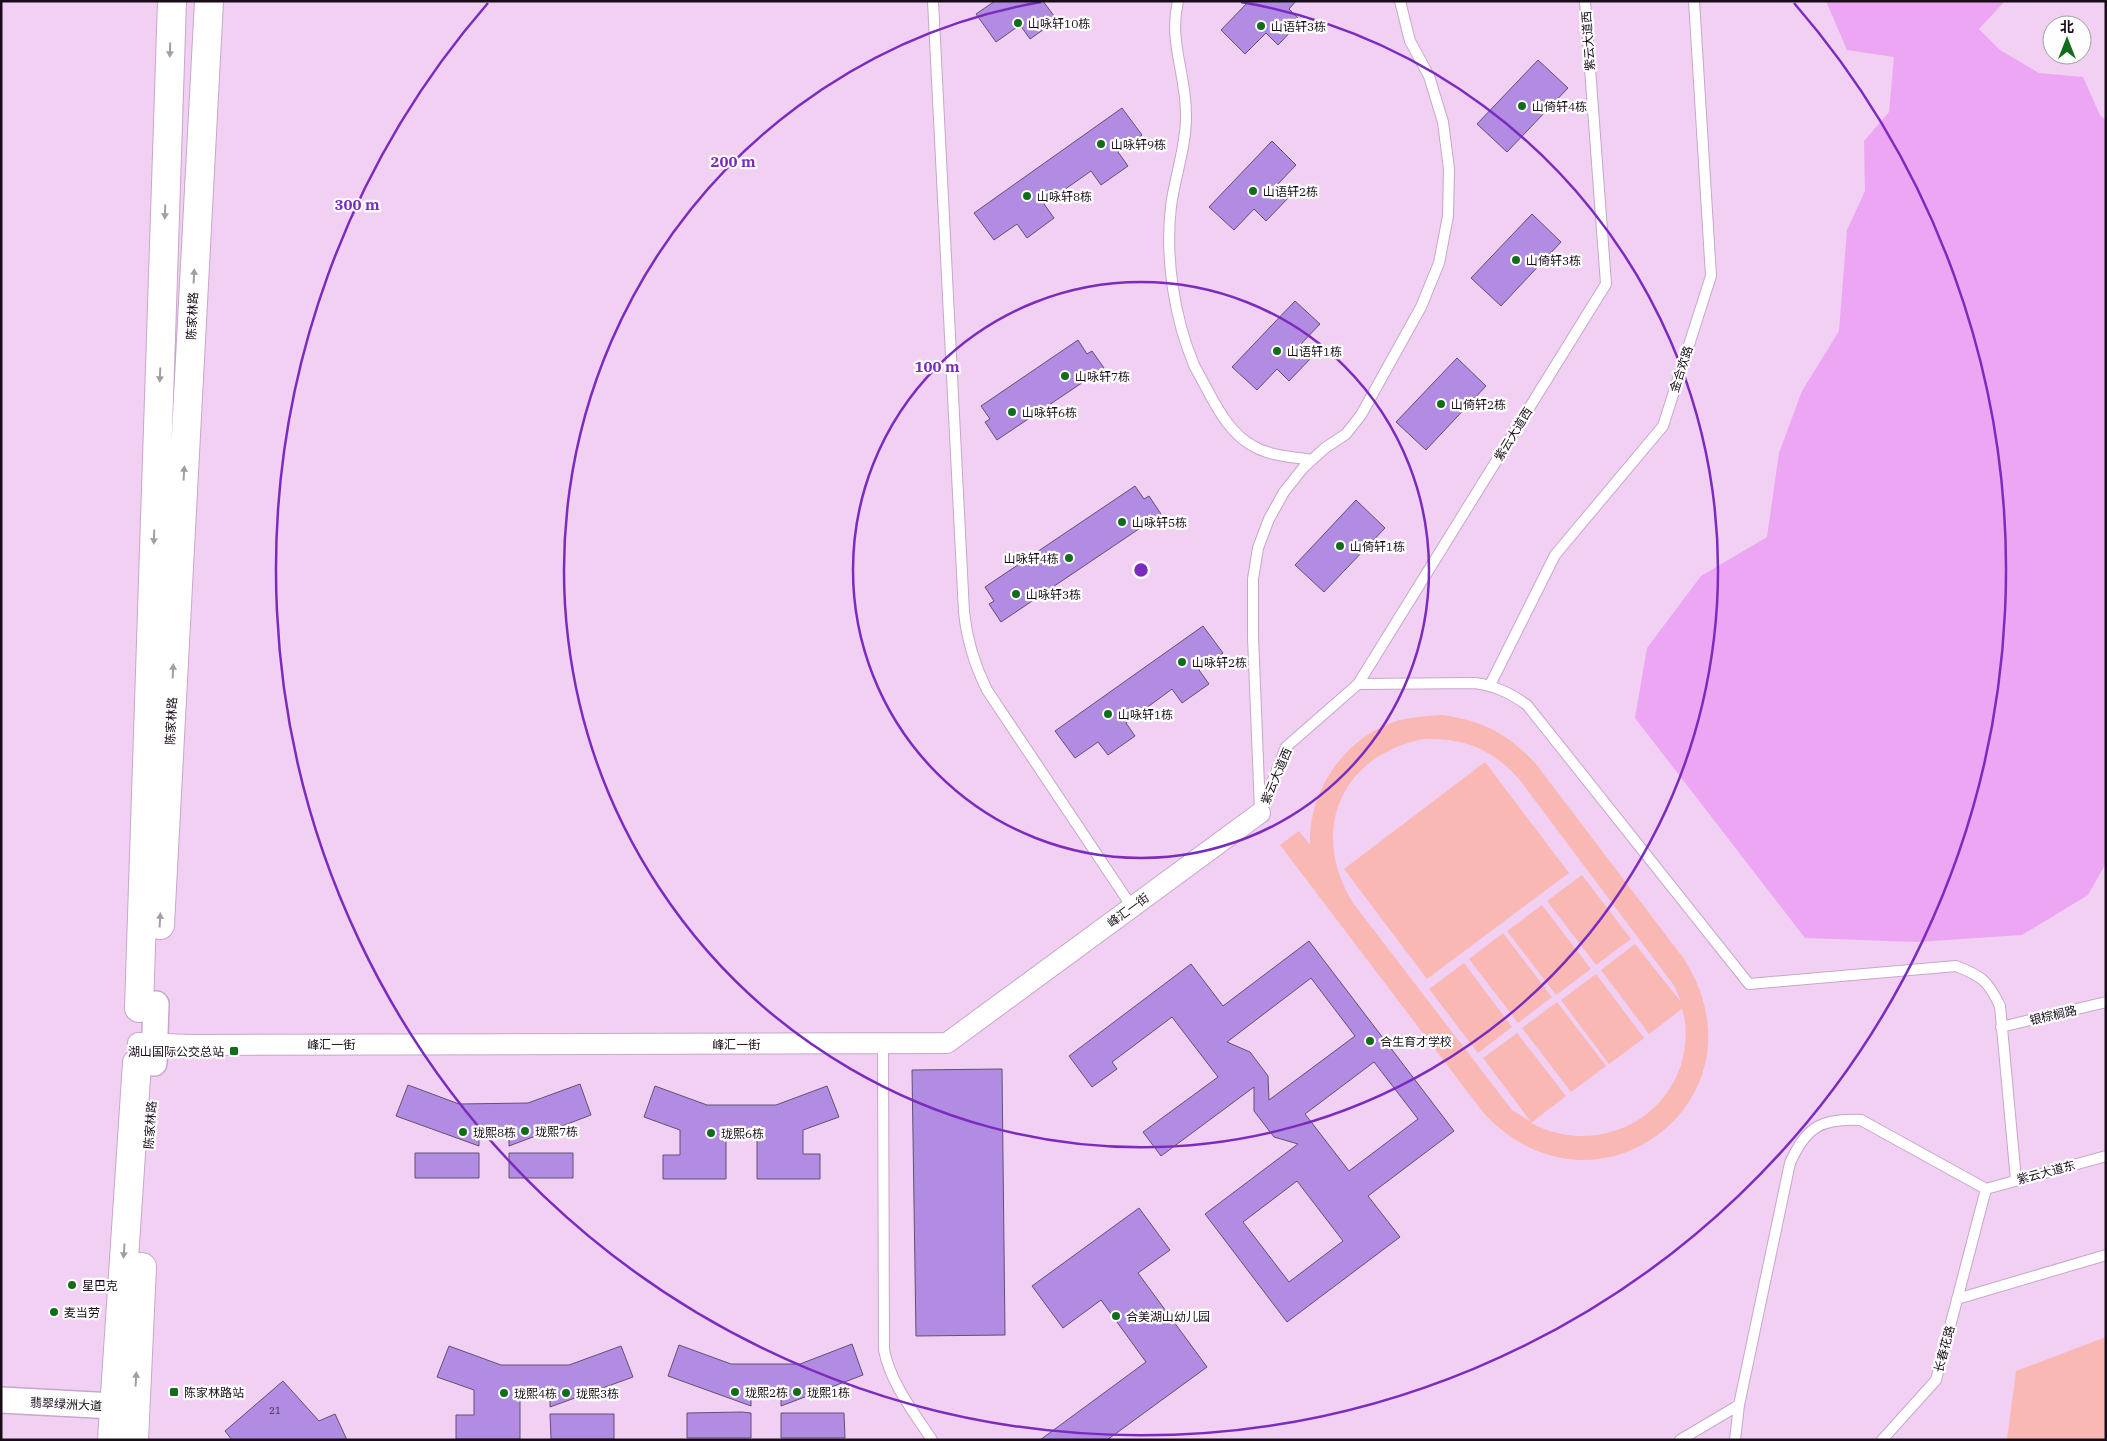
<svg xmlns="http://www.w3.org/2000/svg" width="2107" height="1441" viewBox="0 0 2107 1441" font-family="'IBM Plex Serif','Noto Sans SC',serif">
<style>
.green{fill:#f9b8b3;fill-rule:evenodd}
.water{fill:#eca6f3}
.building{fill:#b28ce3;stroke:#605074;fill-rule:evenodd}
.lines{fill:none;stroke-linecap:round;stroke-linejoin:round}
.service-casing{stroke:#c7a7c9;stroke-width:12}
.minor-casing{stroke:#c7a7c9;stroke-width:22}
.tertiary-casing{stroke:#c7a7c9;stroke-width:28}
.secondary-casing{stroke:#c7a7c9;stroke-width:30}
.service{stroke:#fff;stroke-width:10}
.minor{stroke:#fff;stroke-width:20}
.tertiary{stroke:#fff;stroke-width:25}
.secondary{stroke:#fff;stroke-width:28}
.oneway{fill:#a39ea3}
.ring{fill:none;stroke:#7b2cbf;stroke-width:2.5}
.poi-dot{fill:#106d19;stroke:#fefefe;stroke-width:2}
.labels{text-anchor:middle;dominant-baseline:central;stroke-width:4.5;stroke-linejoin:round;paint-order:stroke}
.number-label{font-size:10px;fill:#3e2c4c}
.poi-label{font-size:12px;fill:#180c19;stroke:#fefefe;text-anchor:start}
.street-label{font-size:12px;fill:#180c19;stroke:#fefefe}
.centre{fill:#7b2cbf;stroke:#fefefe;stroke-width:2.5}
.ring-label{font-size:15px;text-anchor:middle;font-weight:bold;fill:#7b2cbf;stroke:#fefefe;stroke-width:4.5;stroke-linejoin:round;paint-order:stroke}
</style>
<rect width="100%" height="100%" fill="#f1d0f4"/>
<!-- green -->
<path class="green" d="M1442 715C1484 721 1508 734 1536 764L1684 959C1774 1101 1592 1235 1482 1111L1280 845 1299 831 1310 845C1308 790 1346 735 1400 720 1414 717 1428 716 1442 715ZM1423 739C1464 738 1491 748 1519 779L1675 987 1681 1002 1635 944 1601 970 1649 1034 1682 1009C1688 1027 1686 1048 1681 1065 1660 1128 1588 1154 1531 1123L1566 1096 1517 1033 1483 1058 1531 1122 1512 1110 1353 903C1309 832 1340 756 1423 739Z
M1485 762 1569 873 1427 979 1344 869Z
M1582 875 1631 939 1596 965 1547 901Z
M1542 905 1591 969 1556 995 1507 931Z
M1503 933 1552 997 1518 1023 1469 959Z
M1464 963 1512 1027 1478 1053 1429 989Z
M1596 974 1644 1038 1609 1064 1561 1000Z
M1557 1002 1606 1066 1571 1092 1522 1028Z
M2106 1337V1440H2007L2016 1371Z"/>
<!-- water -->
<path class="water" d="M1826 1H2005L1979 29 2000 50 2039 73 2083 77 2100 115 2106 120V863L2088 895 2022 935 1917 942 1805 938 1635 718 1647 648 1701 576 1767 537 1779 453 1802 391 1839 331 1847 230 1865 191 1864 141 1889 112 1894 57 1847 50Z"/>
<!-- building -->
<path class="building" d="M995 1H1043L1057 20 1030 39 1020 25 996 42 976 14Z
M1249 1H1296L1289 9 1301 21 1278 45 1266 33 1245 54 1221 30Z
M1538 60 1568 88 1507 152 1477 124Z
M1122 108 1142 135 1118 152 1128 166 1101 185 1091 171 1044 204 1054 218 1027 238 1017 224 994 240 974 213Z
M1272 141 1296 165 1276 186 1289 197 1266 221 1254 209 1234 230 1209 207Z
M1532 214 1561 242 1501 306 1471 278Z
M1295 301 1320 324 1300 345 1312 357 1289 381 1277 369 1257 390 1232 367Z
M1078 340 1087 354 1092 351 1104 368 997 440 985 422 990 419 981 406Z
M1457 358 1486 386 1426 450 1396 422Z
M1135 486 1144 499 1149 496 1161 514 1001 622 989 604 994 601 985 587Z
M1356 500 1385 528 1324 592 1295 565Z
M1203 626 1223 653 1199 670 1209 684 1182 703 1172 689 1126 723 1135 736 1108 755 1098 742 1075 758 1055 731Z
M1309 941 1454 1131 1368 1196 1400 1237 1287 1322 1205 1214 1298 1144 1274 1137 1254 1111V1087L1161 1156 1143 1132 1218 1077 1172 1017 1112 1062 1117 1069 1092 1087 1069 1056 1191 964 1223 1006ZM1311 978 1355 1036 1269 1100 1268 1076 1250 1052 1227 1042ZM1374 1062 1418 1119 1349 1171 1305 1114ZM1297 1181 1343 1241 1289 1282 1243 1222Z
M1002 1069 1005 1335 916 1336 912 1070Z
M580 1084 591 1115 509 1146V1134H479V1146L396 1116 408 1085 459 1104 528 1103Z
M655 1086 707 1105H776L827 1086 839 1117 803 1130V1154H820V1179H757V1135H726V1179H663V1155H680V1130L644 1117Z
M415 1153H479V1178H415Z
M509 1153H573V1178H509Z
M1139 1208 1170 1250 1138 1273 1207 1367 1107 1440H1040L1146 1362 1101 1300 1063 1328 1032 1286Z
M852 1344 863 1375 781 1406V1394H751V1406L668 1376 679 1345 731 1364H800Z
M449 1346 501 1365H569L621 1346 633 1377 550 1407V1396H520V1439H456V1415H474V1390L437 1377Z
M283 1381 319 1421 335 1414 347 1440H232L225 1431Z
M742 1412 751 1413V1438H687V1413Z
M781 1413H844L845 1438H781Z
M550 1414H614V1439H551Z"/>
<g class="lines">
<!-- service casing -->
<g class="service-casing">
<path id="service" d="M933 1 964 612C967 641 974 664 987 690L1132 907
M1178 1C1168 42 1187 76 1186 117 1186 147 1175 176 1171 206 1165 258 1174 317 1194 365 1199 375 1205 385 1210 395 1221 415 1233 435 1253 446 1270 456 1293 457 1312 460
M1358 684 1475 683C1496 686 1510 693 1527 705L1749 984 1956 966C1982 976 1988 981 2000 1006L2016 1180
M1490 685 1555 555 1663 426 1711 276 1694 1
M1260 810 1253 637V579L1258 548 1269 519 1284 492 1303 468 1325 448 1346 434 1361 415 1421 307 1439 263 1448 216 1449 169 1443 122 1429 76 1410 41 1400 1
M1260 813 1286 747 1358 684 1606 284 1585 1
M2001 1027 2106 1002
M883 1043 884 1350C891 1384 913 1411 932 1440
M1986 1189 2106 1156
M1957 1299 2106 1255
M1680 1440 1739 1405
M1735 1440 1739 1405 1790 1163C1806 1127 1821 1118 1861 1120L1986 1189
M1882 1440 1936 1380 1986 1189"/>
</g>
<!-- minor casing -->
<g class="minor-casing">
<path id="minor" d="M138 1043 191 1045 947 1043 1260 813"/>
</g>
<!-- tertiary casing -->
<g class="tertiary-casing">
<path id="tertiary" d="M154 1063 156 1004
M1 1400 114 1406 127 1421"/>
</g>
<!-- secondary casing -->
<g class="secondary-casing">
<path id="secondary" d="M160 925 209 1
M139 1008 172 1
M112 1440 137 1063
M134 1440 142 1267"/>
</g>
<!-- service -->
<use href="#service" class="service"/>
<!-- minor -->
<use href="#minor" class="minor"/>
<!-- tertiary -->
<use href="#tertiary" class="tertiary"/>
<!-- secondary -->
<use href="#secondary" class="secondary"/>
</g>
<!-- one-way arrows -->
<defs><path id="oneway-solid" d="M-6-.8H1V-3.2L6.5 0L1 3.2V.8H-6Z" transform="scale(1.25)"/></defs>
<g class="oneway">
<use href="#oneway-solid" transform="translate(170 50) rotate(92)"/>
<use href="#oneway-solid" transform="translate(165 212) rotate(92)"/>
<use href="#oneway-solid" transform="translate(194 276) rotate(-87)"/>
<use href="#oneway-solid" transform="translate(160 375) rotate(92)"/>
<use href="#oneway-solid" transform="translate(184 473) rotate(-87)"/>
<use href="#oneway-solid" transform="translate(154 537) rotate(92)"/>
<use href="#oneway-solid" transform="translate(173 671) rotate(-87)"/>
<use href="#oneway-solid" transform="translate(160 920) rotate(-87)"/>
<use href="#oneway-solid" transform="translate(124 1251) rotate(94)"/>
<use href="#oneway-solid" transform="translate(136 1379) rotate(-87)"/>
</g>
<!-- distance rings -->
<g class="ring">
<circle cx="1141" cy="570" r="288"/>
<path d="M1241 2A577 577 0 1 1 1041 2"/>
<path d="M1794 3A865 865 0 1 1 488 3"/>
</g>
<!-- markers -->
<g class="poi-dot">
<circle cx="1018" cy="23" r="5"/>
<circle cx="1261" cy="26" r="5"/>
<circle cx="1522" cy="106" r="5"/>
<circle cx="1101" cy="144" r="5"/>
<circle cx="1253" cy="191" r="5"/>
<circle cx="1027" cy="196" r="5"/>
<circle cx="1516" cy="260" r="5"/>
<circle cx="1277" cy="351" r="5"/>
<circle cx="1065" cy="376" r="5"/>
<circle cx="1441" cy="404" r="5"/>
<circle cx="1012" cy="412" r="5"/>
<circle cx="1122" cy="522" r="5"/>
<circle cx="1340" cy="546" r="5"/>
<circle cx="1069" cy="558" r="5"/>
<circle cx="1016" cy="594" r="5"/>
<circle cx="1182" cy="662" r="5"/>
<circle cx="1108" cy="714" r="5"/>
<circle cx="1370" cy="1041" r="5"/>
<rect x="229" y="1046" width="10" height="10" rx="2.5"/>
<circle cx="525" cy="1131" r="5"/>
<circle cx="463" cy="1132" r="5"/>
<circle cx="711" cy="1133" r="5"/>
<circle cx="72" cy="1285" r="5"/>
<circle cx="54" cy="1312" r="5"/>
<circle cx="1116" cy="1316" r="5"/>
<rect x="169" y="1387" width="10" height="10" rx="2.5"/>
<circle cx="735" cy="1392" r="5"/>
<circle cx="797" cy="1392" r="5"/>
<circle cx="504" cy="1393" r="5"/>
<circle cx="566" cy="1393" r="5"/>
</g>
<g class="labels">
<!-- number labels -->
<g class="number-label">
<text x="275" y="1410">21</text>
</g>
<!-- poi labels -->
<g class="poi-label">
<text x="1028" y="23">山咏轩10栋</text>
<text x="1271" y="26">山语轩3栋</text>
<text x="1532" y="106">山倚轩4栋</text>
<text x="1111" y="144">山咏轩9栋</text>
<text x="1263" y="191">山语轩2栋</text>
<text x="1037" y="196">山咏轩8栋</text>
<text x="1526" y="260">山倚轩3栋</text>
<text x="1287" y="351">山语轩1栋</text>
<text x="1075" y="376">山咏轩7栋</text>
<text x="1451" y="404">山倚轩2栋</text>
<text x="1022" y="412">山咏轩6栋</text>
<text x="1132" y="522">山咏轩5栋</text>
<text x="1350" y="546">山倚轩1栋</text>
<text x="1059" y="558" text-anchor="end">山咏轩4栋</text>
<text x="1026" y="594">山咏轩3栋</text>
<text x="1192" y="662">山咏轩2栋</text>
<text x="1118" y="714">山咏轩1栋</text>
<text x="1380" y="1041">合生育才学校</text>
<text x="224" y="1051" text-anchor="end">湖山国际公交总站</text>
<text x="535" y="1131">珑熙7栋</text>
<text x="473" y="1132">珑熙8栋</text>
<text x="721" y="1133">珑熙6栋</text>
<text x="82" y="1285">星巴克</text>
<text x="64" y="1312">麦当劳</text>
<text x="1126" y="1316">合美湖山幼儿园</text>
<text x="184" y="1392">陈家林路站</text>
<text x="745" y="1392">珑熙2栋</text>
<text x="807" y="1392">珑熙1栋</text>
<text x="514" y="1393">珑熙4栋</text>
<text x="576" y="1393">珑熙3栋</text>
</g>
<!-- street labels -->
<g class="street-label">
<text transform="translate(1588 41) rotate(-94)">紫云大道西</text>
<text transform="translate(192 316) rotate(-87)">陈家林路</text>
<text transform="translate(1681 369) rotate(-72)">金合欢路</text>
<text transform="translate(1513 434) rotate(-58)">紫云大道西</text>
<text transform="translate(171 721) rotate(-87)">陈家林路</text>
<text transform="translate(1276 776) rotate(-67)">紫云大道西</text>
<text transform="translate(1128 910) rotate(-36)">峰汇一街</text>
<text transform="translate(2053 1015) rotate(-13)">银棕榈路</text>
<text x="331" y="1044">峰汇一街</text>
<text x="736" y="1044">峰汇一街</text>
<text transform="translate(150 1125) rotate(-86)">陈家林路</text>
<text transform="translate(2046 1172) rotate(-15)">紫云大道东</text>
<text transform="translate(1944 1349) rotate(-75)">长春花路</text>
<text transform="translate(66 1404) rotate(3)">翡翠绿洲大道</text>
</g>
</g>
<circle cx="1141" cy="570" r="8" class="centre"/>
<g class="ring-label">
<text x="733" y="167">200 m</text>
<text x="357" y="210">300 m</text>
<text x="937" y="372">100 m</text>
</g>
<!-- border -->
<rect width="2107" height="1441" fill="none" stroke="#180c19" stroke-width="5"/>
<!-- north arrow -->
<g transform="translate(2067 40)"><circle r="24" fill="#fefefe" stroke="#a29da2"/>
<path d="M0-4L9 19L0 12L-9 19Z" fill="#106d19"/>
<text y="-8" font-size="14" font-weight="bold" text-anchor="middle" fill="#180c19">北</text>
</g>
</svg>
